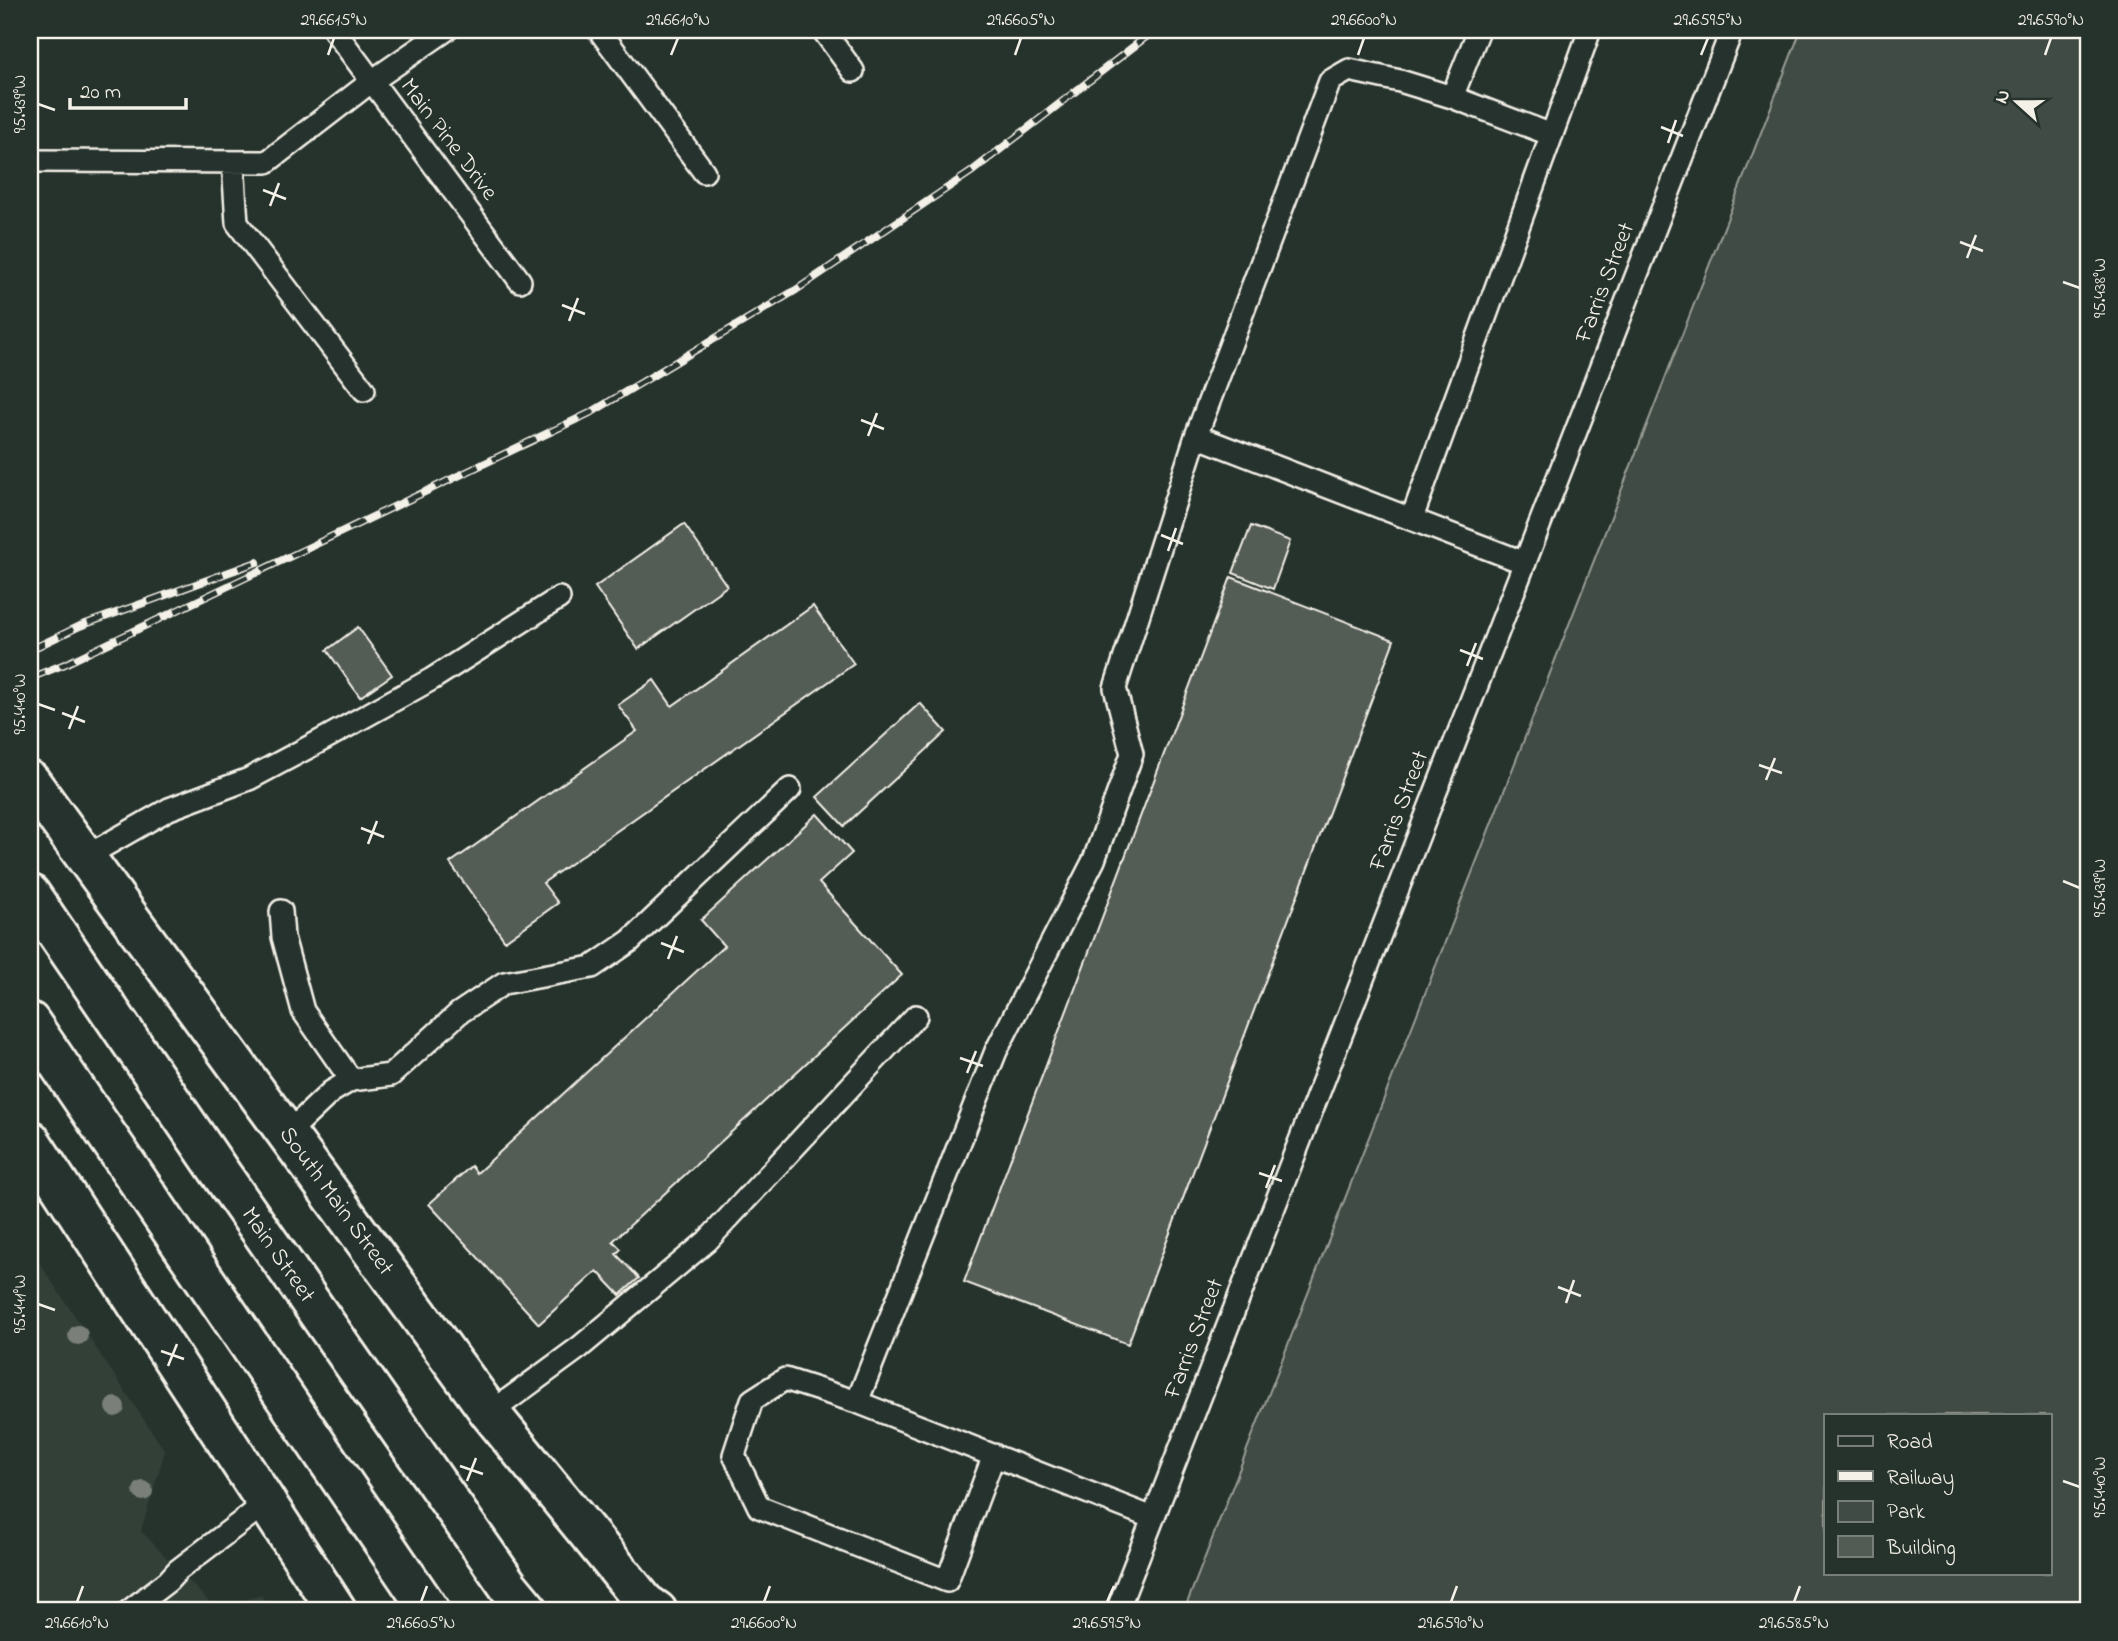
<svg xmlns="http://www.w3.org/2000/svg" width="2118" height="1641" viewBox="0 0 2118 1641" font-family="'Indie Flower',sans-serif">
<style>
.built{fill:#333f39}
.green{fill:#414b45;stroke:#9a9e96;stroke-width:2;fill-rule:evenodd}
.building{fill:#525c55;stroke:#f4f1e8;stroke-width:2}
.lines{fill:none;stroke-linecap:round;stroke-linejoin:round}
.lane-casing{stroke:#f4f1e8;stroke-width:26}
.secondary-casing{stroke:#f4f1e8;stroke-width:44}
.highway-casing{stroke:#f4f1e8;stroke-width:44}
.lane{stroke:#26332d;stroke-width:21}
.secondary{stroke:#26332d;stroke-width:38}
.highway{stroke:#26332d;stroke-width:38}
.rail-casing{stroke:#f4f1e8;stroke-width:8}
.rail{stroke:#26332d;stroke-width:5;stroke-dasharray:16;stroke-linecap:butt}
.tree{fill:#7a8079}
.ticks{fill:none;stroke:#f4f1e8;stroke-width:2.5}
.labels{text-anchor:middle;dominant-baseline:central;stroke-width:5;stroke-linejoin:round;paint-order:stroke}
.street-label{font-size:24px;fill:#f4f1e8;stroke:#26332d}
.neatline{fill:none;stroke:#f4f1e8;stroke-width:2.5}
.ticks-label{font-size:18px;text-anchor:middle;fill:#f4f1e8}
</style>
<rect width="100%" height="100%" fill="#26332d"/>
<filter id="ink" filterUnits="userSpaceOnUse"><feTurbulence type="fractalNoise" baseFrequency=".0143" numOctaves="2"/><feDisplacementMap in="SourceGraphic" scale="14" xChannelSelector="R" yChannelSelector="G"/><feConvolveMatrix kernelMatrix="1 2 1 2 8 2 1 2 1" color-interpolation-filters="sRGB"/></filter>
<g filter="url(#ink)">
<!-- built -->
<path class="built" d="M30 1249 165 1451 141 1531 216 1609 261 1595 272 1611H30Z"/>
<!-- green -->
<path class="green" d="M1801 30H2088V1611H1184ZM1826 1415H2050V1573H1826Z"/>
<!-- building -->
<path class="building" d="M684 524 727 586 638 649 595 587Z
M1251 526 1290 541 1273 589 1233 573Z
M1231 577 1394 640 1128 1344 964 1282Z
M813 606 854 664 543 883 558 903 505 941 450 863 637 731 618 705 654 680 672 706Z
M358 627 392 675 360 697 327 650Z
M920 703 946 732 844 826 817 797Z
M817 814 852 853 819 883 902 975 613 1241 621 1249 616 1254 639 1278 620 1295 597 1271 539 1324 429 1204 471 1166 477 1173 724 946 701 920Z"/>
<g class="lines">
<!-- lane casing -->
<g class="lane-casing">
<path id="lane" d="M334 30 520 281
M599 30 704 172
M823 30 853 71
M1479 30 1452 97 1400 81 1349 70 1330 81 1196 436 1525 563
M1452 97 1552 135
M30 161 267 162 372 81 446 30
M233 162 237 223 364 390
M1412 518 1590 30
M85 857 169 809 249 779 324 739 432 679 559 598
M281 911 283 937 303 1011 351 1080
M287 1134 331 1092 351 1080 391 1075 459 1013 504 983 592 967 630 941 790 789
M857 1402 785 1379 752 1400 734 1455 759 1507 947 1581 994 1455
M490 1413 580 1347 707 1241 916 1016
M1153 1518 857 1402 996 1051 1094 860 1132 754 1115 688 1196 436
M129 1611 168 1581 178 1570 266 1503
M1117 1611 1732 30"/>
</g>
<!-- secondary casing -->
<g class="secondary-casing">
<g id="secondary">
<path id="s1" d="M30 781 490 1413 645 1603 657 1611"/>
<path d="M30 1140 337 1611"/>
</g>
</g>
<!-- highway casing -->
<g class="highway-casing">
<g id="highway">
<path id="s2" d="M30 894 219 1171 509 1587 529 1611"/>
<path d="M30 1022 430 1611"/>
<path d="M645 1603 654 1611"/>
</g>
</g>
<!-- lane -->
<use href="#lane" class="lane"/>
<!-- secondary -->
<use href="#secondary" class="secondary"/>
<!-- highway -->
<use href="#highway" class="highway"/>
<!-- rail casing -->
<g class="rail-casing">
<path id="rail" d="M30 650 80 626 257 562
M30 678 65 664 592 412 796 290 971 172 1155 30"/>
</g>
<!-- rail -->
<use href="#rail" class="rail"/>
</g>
<!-- trees -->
<g class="tree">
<circle cx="78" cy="1335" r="10"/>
<circle cx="115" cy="1407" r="10"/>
<circle cx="143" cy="1491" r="10"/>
</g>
</g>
<!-- ticks -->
<path class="ticks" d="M328 55 334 38M671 55 678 38M1015 55 1021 38M1358 55 1364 38M1701 55 1708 38M2045 55 2051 38M38 104 55 110M1661 127 1683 136M1668 143 1676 120M263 190 286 199M270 206 279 183M1960 242 1983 251M1967 258 1976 235M2063 282 2080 288M562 305 585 314M569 321 578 298M861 420 884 429M868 436 877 413M1161 535 1183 544M1168 551 1176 528M1460 650 1483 659M1467 666 1476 643M38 704 55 710M62 713 85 722M69 729 78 706M1759 765 1782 773M1766 780 1775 758M361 828 384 837M368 844 377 821M2063 881 2080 888M661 943 684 952M668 959 677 936M960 1058 983 1066M967 1073 976 1051M1259 1173 1282 1181M1266 1188 1275 1165M1558 1287 1581 1296M1566 1303 1574 1280M38 1304 55 1310M161 1351 184 1359M168 1366 177 1344M460 1466 483 1474M467 1481 476 1458M2063 1481 2080 1487M77 1602 83 1586M421 1602 427 1586M764 1602 770 1586M1107 1602 1114 1586M1451 1602 1457 1586M1794 1602 1800 1586"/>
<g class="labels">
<!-- street labels -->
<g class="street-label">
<text transform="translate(448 140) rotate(53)">Main Pine Drive</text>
<text transform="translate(1606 283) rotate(-69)">Farris Street</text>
<text transform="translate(1400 811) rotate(-69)">Farris Street</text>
<text stroke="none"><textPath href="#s1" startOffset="520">South Main Street</textPath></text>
<text stroke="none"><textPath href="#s2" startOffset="438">Main Street</textPath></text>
<text transform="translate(1195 1339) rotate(-69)">Farris Street</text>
</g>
</g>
<!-- margin -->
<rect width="2118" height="1641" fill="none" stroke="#26332d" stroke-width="77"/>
<!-- legend -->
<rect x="1824" y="1414" width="228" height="161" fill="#26332d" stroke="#787f78" stroke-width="2"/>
<rect x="1838" y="1436" width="35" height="10" fill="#26332d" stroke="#787f78" stroke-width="2"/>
<text x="1887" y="1448" font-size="21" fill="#f4f1e8">Road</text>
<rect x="1838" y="1471" width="35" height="10" fill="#f4f1e8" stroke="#787f78" stroke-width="2"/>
<text x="1887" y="1484" font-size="21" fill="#f4f1e8">Railway</text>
<rect x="1838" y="1501" width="35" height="21" fill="#414b45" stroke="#787f78" stroke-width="2"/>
<text x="1887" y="1518" font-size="21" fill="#f4f1e8">Park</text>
<rect x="1838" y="1536" width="35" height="21" fill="#525c55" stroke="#787f78" stroke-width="2"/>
<text x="1887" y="1554" font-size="21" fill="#f4f1e8">Building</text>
<!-- north arrow -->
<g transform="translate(2017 102) rotate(291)" stroke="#26332d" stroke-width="5" paint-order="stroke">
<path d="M0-5L12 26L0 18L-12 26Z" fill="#f4f1e8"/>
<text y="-10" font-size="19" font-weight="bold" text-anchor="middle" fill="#f4f1e8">N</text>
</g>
<!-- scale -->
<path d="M70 98v10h116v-10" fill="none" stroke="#f4f1e8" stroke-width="3.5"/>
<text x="80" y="98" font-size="21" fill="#f4f1e8" stroke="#26332d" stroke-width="5" paint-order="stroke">20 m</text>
<rect x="38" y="38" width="2042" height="1564" class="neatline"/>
<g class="ticks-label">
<text x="334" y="25">29.6615°N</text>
<text x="678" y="25">29.6610°N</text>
<text x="1021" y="25">29.6605°N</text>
<text x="1364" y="25">29.6600°N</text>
<text x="1708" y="25">29.6595°N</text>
<text x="2051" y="25">29.6590°N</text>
<text transform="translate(19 104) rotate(-90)" y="6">95.439°W</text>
<text transform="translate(2099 288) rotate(-90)" y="6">95.438°W</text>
<text transform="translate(19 704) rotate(-90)" y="6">95.440°W</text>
<text transform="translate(2099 888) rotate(-90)" y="6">95.439°W</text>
<text transform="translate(19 1304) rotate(-90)" y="6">95.441°W</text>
<text transform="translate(2099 1487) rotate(-90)" y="6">95.440°W</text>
<text x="77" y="1628">29.6610°N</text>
<text x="421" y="1628">29.6605°N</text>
<text x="764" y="1628">29.6600°N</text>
<text x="1107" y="1628">29.6595°N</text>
<text x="1451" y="1628">29.6590°N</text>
<text x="1794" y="1628">29.6585°N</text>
</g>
</svg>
